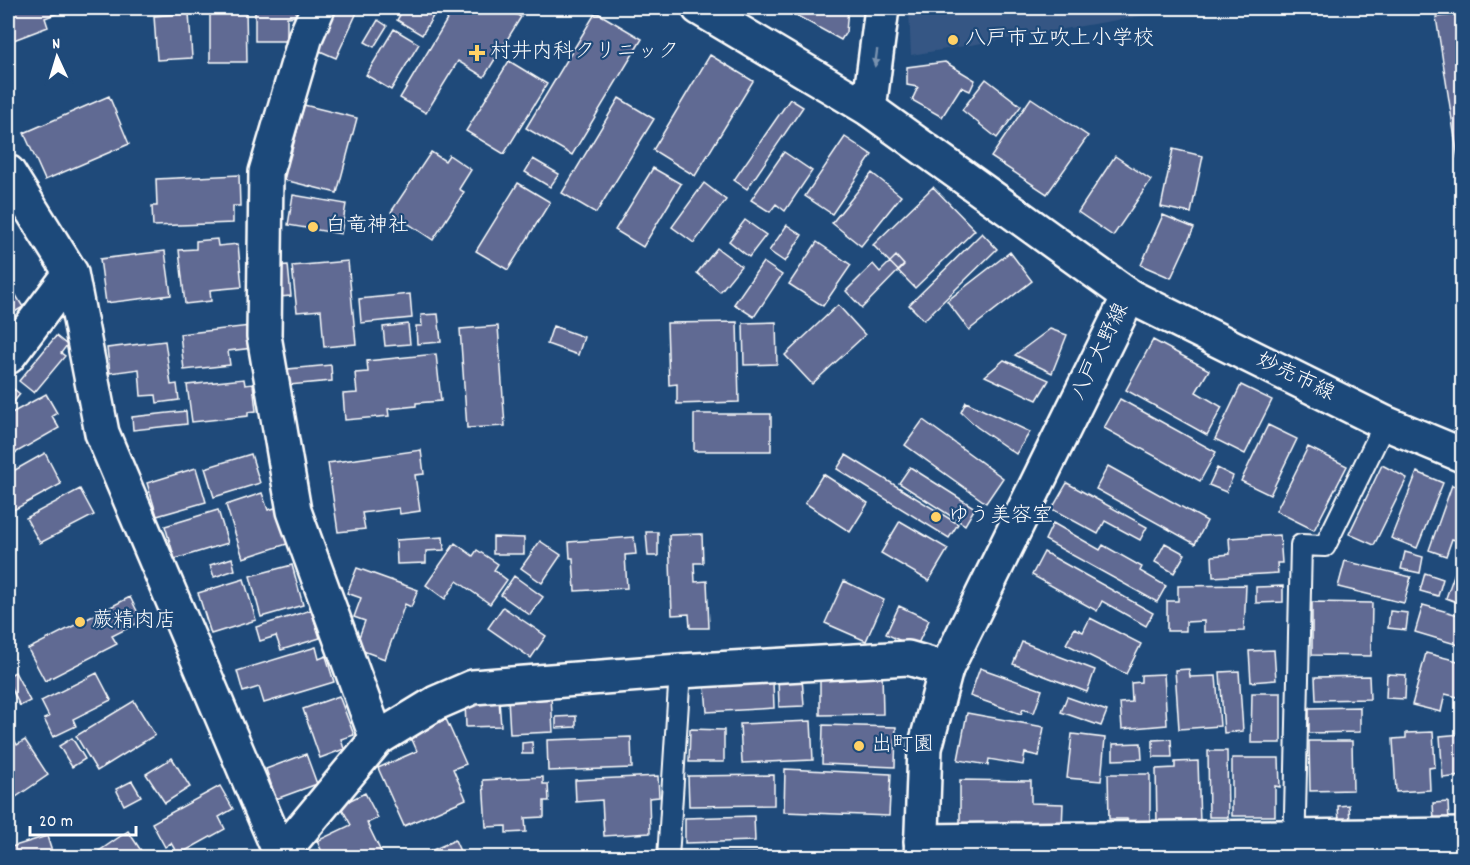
<svg xmlns="http://www.w3.org/2000/svg" width="1470" height="865" viewBox="0 0 1470 865" font-family="Dekko,'Klee One',sans-serif">
<style>
.built{fill:#365784}
.building{fill:#606a93;stroke:#fff;stroke-width:1.5}
.lines{fill:none;stroke-linecap:round;stroke-linejoin:round}
.lane-casing{stroke:#fff;stroke-width:24}
.street-casing{stroke:#fff;stroke-width:38}
.secondary-casing{stroke:#fff;stroke-width:38}
.primary-casing{stroke:#fff;stroke-width:38}
.lane{stroke:#1f4a7a;stroke-width:20}
.street{stroke:#1f4a7a;stroke-width:33}
.secondary{stroke:#1f4a7a;stroke-width:33}
.primary{stroke:#1f4a7a;stroke-width:33}
.oneway{fill:#7992af}
.poi-dot{fill:#ffd166;stroke:#1f4a7a;stroke-width:2}
.labels{text-anchor:middle;dominant-baseline:central;stroke-width:4.5;stroke-linejoin:round;paint-order:stroke}
.poi-label{font-size:21px;fill:#fff;stroke:#1f4a7a;text-anchor:start}
.street-label{font-size:21px;fill:#fff;stroke:#1f4a7a}
</style>
<rect width="100%" height="100%" fill="#1f4a7a"/>
<filter id="ink" filterUnits="userSpaceOnUse"><feTurbulence type="fractalNoise" baseFrequency=".0167" numOctaves="2"/><feDisplacementMap in="SourceGraphic" scale="12" xChannelSelector="R" yChannelSelector="G"/><feConvolveMatrix kernelMatrix="1 2 1 2 8 2 1 2 1" color-interpolation-filters="sRGB"/></filter>
<g filter="url(#ink)">
<!-- built -->
<path class="built" d="M909 8H1188L911 55Z"/>
<!-- building -->
<path class="building" d="M8 8H56L58 13 45 18 48 27 11 41 8 32Z
M210 8H246L247 62H210Z
M255 8H297V16L287 17V41H255Z
M331 8H359L336 58 313 48Z
M404 8H430L436 11 422 35 397 20Z
M454 8H505L521 17 484 77 458 61 426 113 400 98Z
M783 8H848L846 32 841 40Z
M596 12 642 39 572 155 526 128Z
M189 13 192 58 157 60 154 16Z
M1462 14V159L1458 158 1436 17Z
M378 20 387 26 374 47 365 42Z
M394 29 419 44 391 90 366 75Z
M710 55 753 81 695 176 653 150Z
M509 61 547 84 504 154 466 131Z
M945 62 975 80 970 91 961 87 942 117 912 100 918 87 907 85V67Z
M986 79 1021 106 997 138 962 110Z
M109 96 129 144 45 180 24 133Z
M619 98 654 119 596 213 562 193Z
M1031 98 1088 136 1047 194 991 157Z
M790 99 803 107 747 189 734 180Z
M304 105 357 118 337 193 284 180Z
M845 137 872 155 832 214 805 196Z
M1173 149 1203 156 1191 213 1161 207Z
M431 152 445 161 449 155 471 170 459 189 464 192 433 240 391 212Z
M784 152 812 171 785 211 776 204 770 212 751 200Z
M1115 156 1151 180 1113 236 1078 212Z
M533 159 559 174 550 187 525 172Z
M653 168 681 184 643 247 615 230Z
M872 173 901 196 861 246 832 223Z
M239 175 240 206H233V223L153 226 152 206H157L156 179Z
M518 183 550 202 508 270 476 251Z
M704 183 726 200 694 243 672 227Z
M933 187 975 230 915 288 873 245Z
M293 195 346 204 341 234 288 225Z
M1163 215 1194 228 1171 278 1141 265Z
M745 220 766 235 749 257 729 241Z
M787 225 802 235 785 262 769 251Z
M982 233 997 249 924 320 909 305Z
M217 239 218 246 238 244 242 287 210 290 211 301 185 304 179 250 196 249V241Z
M817 242 851 265 823 306 789 284Z
M717 248 741 266 720 292 697 273Z
M165 251 171 295 106 303 100 259Z
M1010 252 1032 281 969 330 947 301Z
M896 256 904 265 862 308 846 291 873 264 880 272Z
M348 261 356 344 324 347 321 310 297 312 292 266Z
M763 262 782 275 754 317 734 304Z
M288 265 291 296 279 297 276 266Z
M8 282 23 307 8 316Z
M410 294 412 318 361 323 359 299Z
M838 305 865 335 812 384 785 355Z
M438 314 441 342 417 344 416 326H422L421 315Z
M737 322 739 402 677 404V384L669 385 667 323Z
M776 322 777 364 744 365 743 323Z
M408 324 410 344 385 346 383 327Z
M250 326 253 348 228 351 230 365 184 370 180 334Z
M498 326 505 426 467 428 460 329Z
M553 326 584 337 578 355 547 344Z
M1050 329 1067 335 1052 373 1015 355Z
M56 336 67 345 61 353 65 356 34 393 19 381Z
M1153 340 1209 370 1196 392 1222 407 1207 435 1126 390Z
M165 341 171 385 177 384 179 400 157 403 156 395 141 396 139 369 110 373 107 348Z
M436 354 441 401 416 403V406L388 409 389 416 345 420 343 394 357 393 355 373 368 372 367 361Z
M1004 360 1049 380 1037 400 985 376Z
M331 365 332 381 289 385 288 369Z
M244 379 245 385 253 384 256 411 248 412V416L192 422 187 385Z
M1241 385 1272 400 1245 454 1215 439Z
M14 389 20 394 8 409V396Z
M46 394 57 413 52 416 59 428 10 456 8 452V415Z
M1120 399 1216 452 1200 481 1104 428Z
M966 402 1030 432 1016 454 977 427 961 412Z
M186 411 187 424 133 430 132 417Z
M694 414H771V451H694Z
M923 420 1003 478 986 503 905 445Z
M1268 425 1297 439 1270 495 1241 481Z
M1308 447 1347 466 1314 530 1276 511Z
M421 450 424 474 415 475 420 511 400 514 399 508 362 513 365 529 338 532 328 463Z
M45 453 61 484 8 513V474Z
M251 454 260 483 214 497 205 468Z
M846 455 958 524 949 538 837 469Z
M1382 465 1407 478 1374 545 1349 534Z
M1108 466 1207 521 1195 544 1096 489Z
M910 467 975 508 965 525 899 483Z
M196 468 206 502 157 516 147 483Z
M1217 468 1233 476 1226 492 1209 485Z
M1417 472 1443 483 1417 548 1391 538Z
M823 474 868 503 850 532 805 503Z
M1067 483 1147 527 1140 540 1105 521 1098 534 1052 509Z
M1452 485 1462 489V542L1452 539 1446 556 1429 550Z
M80 489 94 515 40 543 26 518Z
M262 493 268 510 278 507 290 543 243 558 226 505Z
M218 510 228 543 175 559 165 526Z
M900 521 948 549 929 581 881 553Z
M1053 523 1100 550 1103 545 1142 567 1140 571 1166 586 1157 602 1045 540Z
M646 532H658V556H648Z
M702 534 703 563H694L695 582 707 581 709 628H690L689 614 672 615 669 535Z
M1280 535 1282 563H1277L1278 573 1213 577 1212 556 1230 554 1229 538Z
M443 537 444 550 426 551V563L397 564 396 540Z
M493 537 524 538V554H493Z
M634 537 636 554 625 555 627 588 575 591 573 558H570L569 542Z
M540 541 561 555 542 583 521 568Z
M455 543 473 556 477 550 498 564 494 570 507 580 490 604 457 581 445 599 426 585Z
M1165 543 1185 554 1174 573 1155 562Z
M1044 552 1153 613 1146 626 1102 601 1097 611 1032 575Z
M1405 552 1423 557 1420 573 1401 569Z
M1462 552V604L1446 598Z
M232 558 235 570 214 577 210 565Z
M1345 561 1411 577 1404 603 1338 587Z
M292 565 303 605 261 617 250 576Z
M357 568 418 590 411 607 405 604 385 659 355 648 365 621 354 617 361 598 347 593Z
M1425 573 1443 579 1438 596 1420 591Z
M514 576 543 597 530 615 501 595Z
M244 579 256 620 211 634 198 593Z
M844 581 884 600 866 641 825 623Z
M1246 585 1244 631 1204 632V621L1186 622V631H1167V601H1178V586Z
M1283 586V602L1256 603V587Z
M130 597 142 621 112 636 117 644 45 681 28 649Z
M1312 602 1372 603 1371 656 1312 655Z
M1423 605 1462 616V646L1415 632Z
M899 606 929 620 916 648 886 634Z
M503 607 546 636 531 658 488 628Z
M311 610 320 638 281 650 276 636 260 641 256 627Z
M1390 611 1408 613 1406 630 1388 628Z
M1090 618 1141 644 1126 674 1066 644 1075 628 1083 632Z
M1022 642 1095 670 1087 692 1013 664Z
M316 647 319 659 326 656 334 682 264 703 259 687 243 692 237 671Z
M1274 650 1276 680 1251 682 1249 651Z
M1426 653 1462 662V698L1445 694 1441 712 1412 705Z
M980 668 1042 690 1034 713 1023 709 1021 714 970 696Z
M1189 669 1190 677 1216 676 1220 726 1179 729 1175 670Z
M1239 671 1243 731 1224 733 1220 672Z
M15 672 30 701 20 706 8 681V676Z
M882 672 883 714 820 715V673Z
M97 673 111 700 73 719 76 726 53 737 44 719 49 717 41 701Z
M1164 674 1167 725 1122 729 1120 703 1132 702 1131 683 1141 682V675Z
M1387 674 1406 675 1405 699 1386 698Z
M1369 676 1370 699 1316 700 1315 677Z
M802 677 804 706 779 707 778 678Z
M773 682 774 708 707 712 705 686Z
M1252 693H1281V743H1251Z
M339 696 354 735 341 739 344 749 320 758 303 709Z
M551 696 553 732 510 734 508 698Z
M1067 697 1107 711 1101 726 1061 712Z
M499 700 501 726 466 727 465 701Z
M134 701 155 735 97 771 76 736Z
M1360 707V732L1309 733V708Z
M967 713 1044 727 1039 756 1025 753 1023 765 989 759 988 765 958 760Z
M576 716V727L556 728V717Z
M446 719 466 764 453 769 466 799 404 826 378 768 417 751 410 735Z
M811 721 813 760 742 763 740 724Z
M823 725 896 727 895 767 822 764Z
M690 729 724 730V762H689Z
M1433 732 1435 767 1429 768 1430 790 1396 792 1393 739 1406 738V733Z
M1072 734 1105 738 1101 781 1067 778Z
M1462 734V776L1443 778 1440 736Z
M631 737 632 768 548 771 547 740Z
M72 738 85 759 72 767 59 746Z
M1171 739 1172 757H1153V740Z
M25 740 48 775 16 797 12 790 8 793V745L15 741 17 745Z
M1309 741H1352L1353 790 1310 791Z
M532 742 533 754H522V743Z
M1141 743 1142 759 1113 760V744Z
M1208 751H1227L1228 817H1209Z
M306 754 317 784 276 799 266 769Z
M172 758 190 787 165 803 146 774Z
M1232 758H1279L1280 787 1275 786V816H1232Z
M1198 761 1200 823 1157 824 1156 769 1175 768V762Z
M785 769 891 774 889 816 784 812Z
M1108 774H1150V825H1128L1127 819H1109Z
M774 775V805L689 806 688 776Z
M658 776 659 797 649 798 650 833 604 836 602 800 576 802 575 780Z
M543 777V784H548L549 801H544V817L525 818 526 832 506 833V826L486 827 483 780Z
M960 780 1031 781V803L1063 804 1062 829 960 826Z
M132 781 141 796 124 805 116 789Z
M220 786 233 809 219 817 225 829 178 855 171 843 165 847 152 823Z
M365 793 378 818 367 823 384 858H325L317 841 351 825 340 805Z
M1448 802 1449 821H1434L1433 803Z
M1349 805 1350 822H1339L1338 806Z
M754 816 755 841 685 843V818Z
M128 831 144 855 140 858H89Z
M47 836 53 855 44 858H8V848Z
M455 840 463 858H415Z
M791 853V858H687V854Z"/>
<g class="lines">
<!-- lane casing -->
<g class="lane-casing">
<path id="lane" d="M668 858 680 671
M1294 858 1301 545 1325 546 1385 423"/>
</g>
<!-- street casing -->
<g class="street-casing">
<path id="street" d="M318 8 306 36 266 172 264 336 294 511 377 739
M8 172 71 273 102 433 280 853
M8 357 71 273
M921 841 1462 835
M278 858 377 739 436 703 473 687 680 671 908 658 946 669"/>
</g>
<!-- secondary casing -->
<g class="secondary-casing">
<path id="secondary" d="M869 109 882 8
M1129 296 1385 423 1462 455"/>
</g>
<!-- primary casing -->
<g class="primary-casing">
<path id="primary" d="M699 8 869 109 1129 296 946 669 925 748 921 858"/>
</g>
<!-- lane -->
<use href="#lane" class="lane"/>
<!-- street -->
<use href="#street" class="street"/>
<!-- secondary -->
<use href="#secondary" class="secondary"/>
<!-- primary -->
<use href="#primary" class="primary"/>
</g>
<!-- one-way arrows -->
<defs><path id="oneway-solid" d="M-6-.8H1V-3.2L6.5 0L1 3.2V.8H-6Z" transform="scale(1.5)"/></defs>
<use class="oneway" href="#oneway-solid" transform="translate(876 58) rotate(98)"/>
</g>
<!-- markers -->
<g class="poi-dot">
<circle cx="953" cy="40" r="6"/>
<path d="M474 44h6v6h6v6h-6v6h-6v-6h-6v-6h6z"/>
<circle cx="313" cy="227" r="6"/>
<circle cx="936" cy="517" r="6"/>
<circle cx="80" cy="622" r="6"/>
<circle cx="859" cy="746" r="6"/>
</g>
<g class="labels">
<!-- poi labels -->
<g class="poi-label">
<text x="965" y="40">八戸市立吹上小学校</text>
<text x="490" y="53">村井内科クリニック</text>
<text x="325" y="227">白竜神社</text>
<text x="948" y="517">ゆう美容室</text>
<text x="92" y="622">蕨精肉店</text>
<text x="871" y="746">出町園</text>
</g>
<!-- street labels -->
<g class="street-label">
<text transform="translate(1101 352) rotate(-64)">八戸大野線</text>
<text transform="translate(1295 378) rotate(26)">妙売市線</text>
</g>
</g>
<!-- margin -->
<rect width="1470" height="865" fill="none" stroke="#1f4a7a" stroke-width="30"/>
<rect x="15" y="15" width="1440" height="835" fill="none" stroke="#fff" stroke-width="2" filter="url(#ink)"/>
<!-- north arrow -->
<g transform="translate(57 57) rotate(356)" stroke="#1f4a7a" stroke-width="4.5" paint-order="stroke">
<path d="M0-4.5L10 22L0 15L-10 22Z" fill="#ffffff"/>
<text y="-9" font-size="16" font-weight="bold" text-anchor="middle" fill="#ffffff">N</text>
</g>
<!-- scale -->
<path d="M30 826v9h106v-9" fill="none" stroke="#ffffff" stroke-width="3"/>
<text x="39" y="826" font-size="18" fill="#ffffff" stroke="#1f4a7a" stroke-width="4.5" paint-order="stroke">20 m</text>
</svg>
